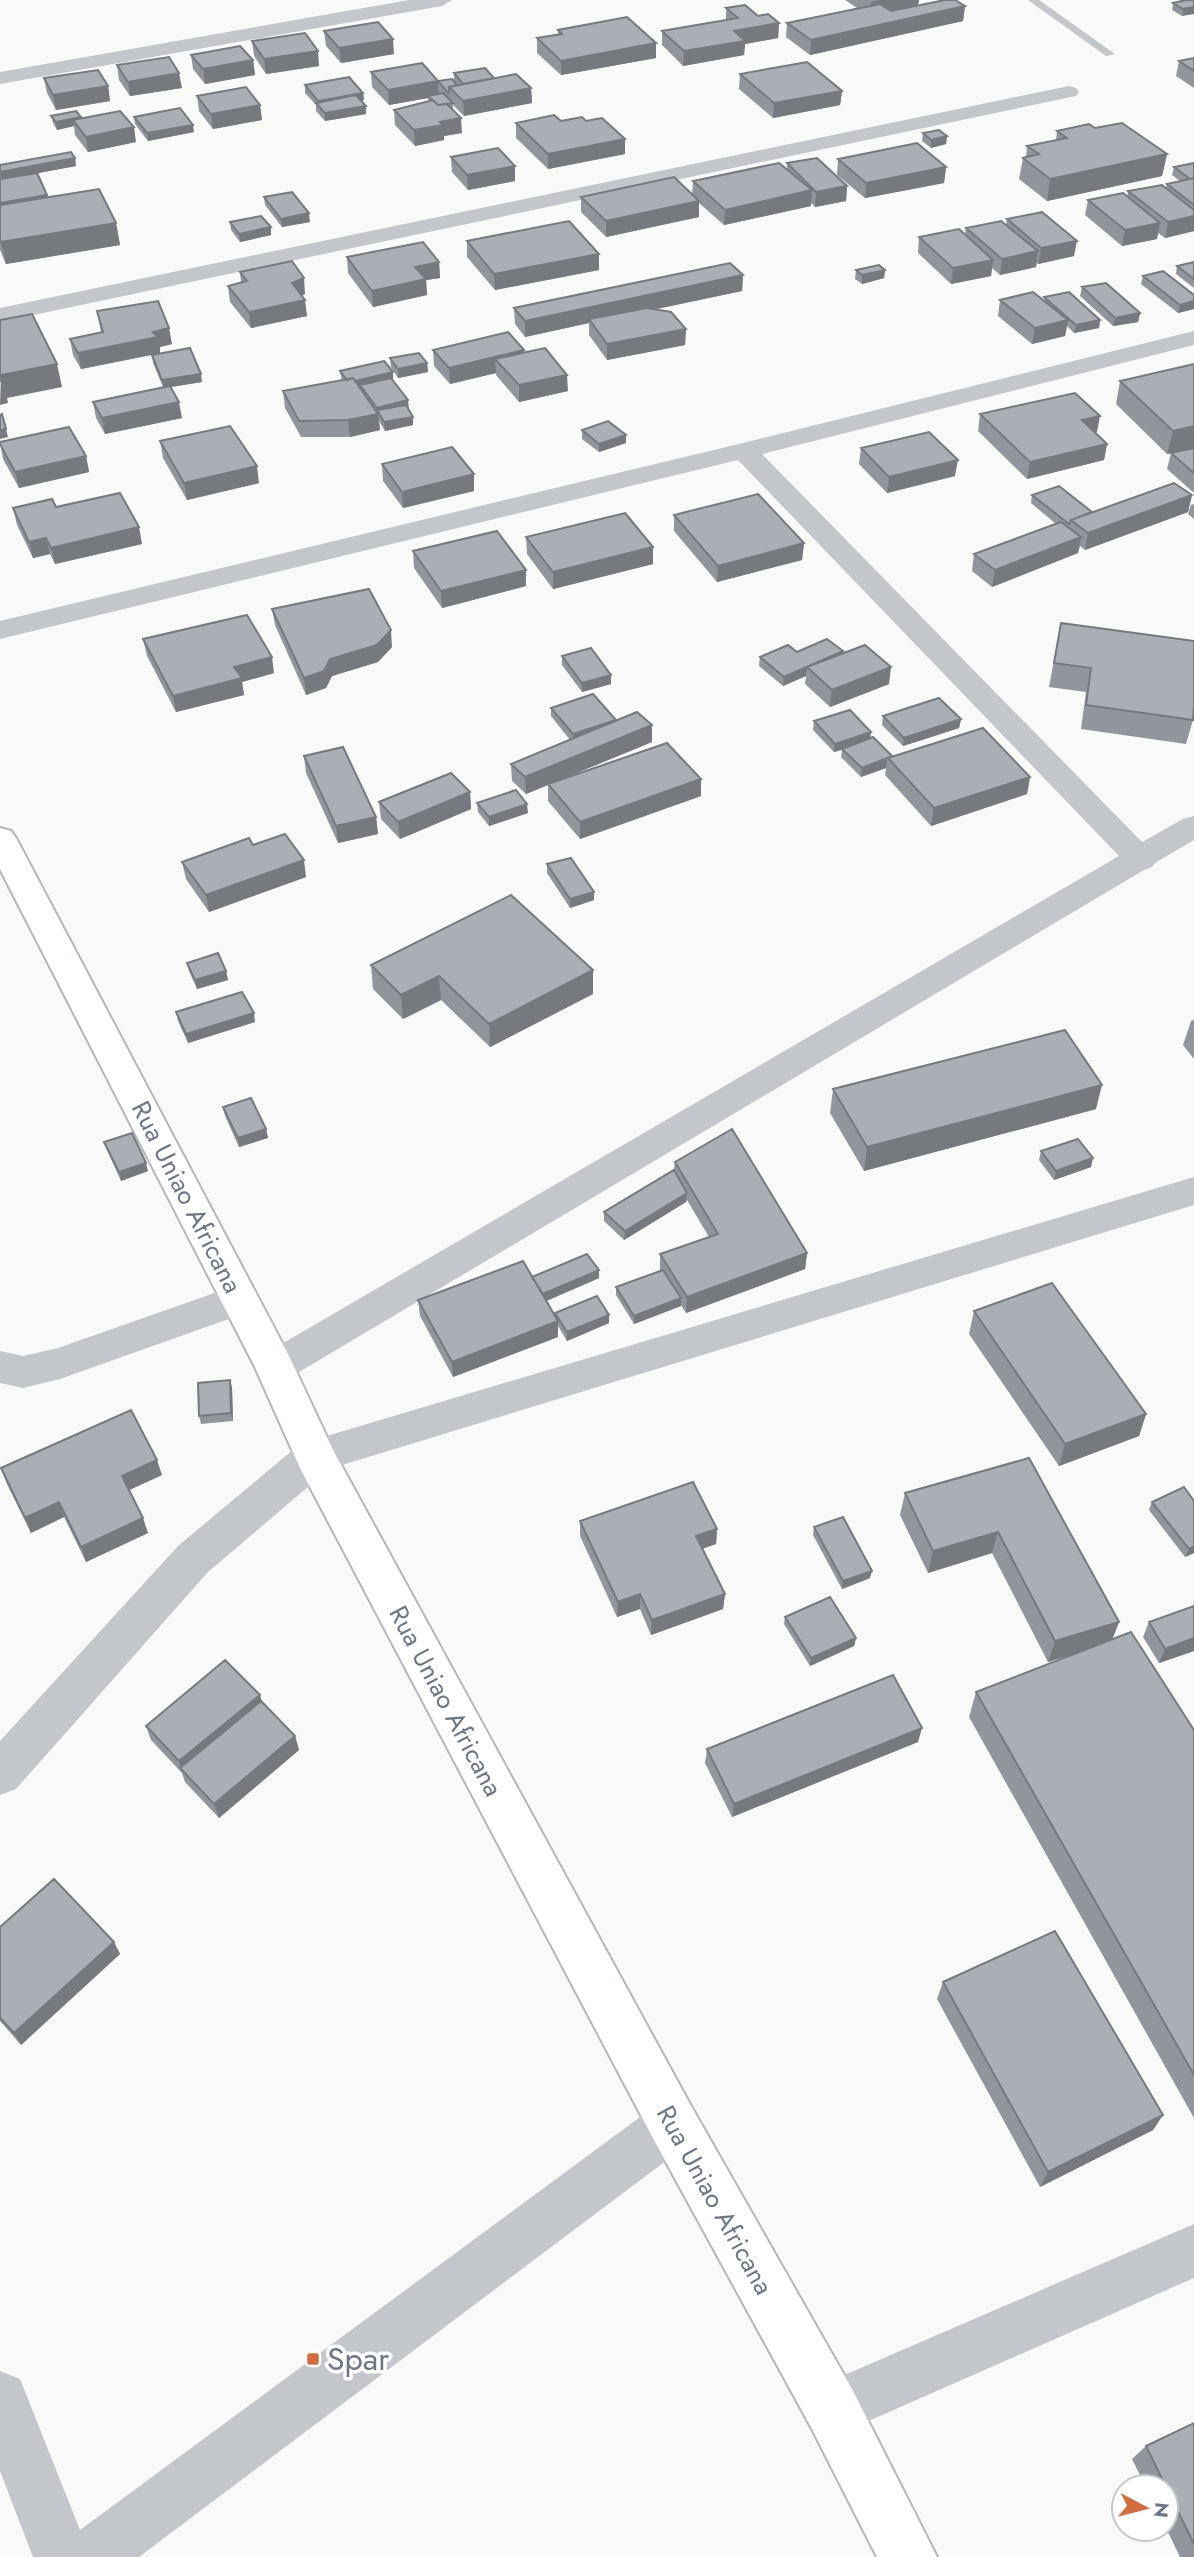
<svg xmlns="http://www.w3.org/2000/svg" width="1194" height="2557" viewBox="0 0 1194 2557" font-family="Jost,sans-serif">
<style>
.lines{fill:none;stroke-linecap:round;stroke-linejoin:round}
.secondary-casing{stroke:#b3b8bd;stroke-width:4}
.lane{fill:#c3c6ca;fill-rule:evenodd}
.street{fill:#c3c6ca;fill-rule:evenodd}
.secondary{fill:#fff;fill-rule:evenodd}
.wall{fill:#91969c}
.shaded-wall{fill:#767a7f}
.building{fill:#a9afb5;stroke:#767a7f;stroke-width:2}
.poi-dot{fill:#d36d3d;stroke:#fff;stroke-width:2.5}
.labels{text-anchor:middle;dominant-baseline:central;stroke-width:7;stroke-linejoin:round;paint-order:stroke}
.street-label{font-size:26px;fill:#6b7785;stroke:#fff}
.near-poi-label{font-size:32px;fill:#6b7785;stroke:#fff;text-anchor:start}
</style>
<rect width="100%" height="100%" fill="#f9f9f7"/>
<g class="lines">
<!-- secondary casing -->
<g class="secondary-casing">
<path id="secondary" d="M0 828 11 831 16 838 289 1356 333 1450 691 2106 852 2389 937 2557H877L812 2429 655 2142 300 1468 255 1367 0 869Z"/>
</g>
<!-- lane -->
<path class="lane" d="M1028 0H1039L1115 54 1106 56Z"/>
<!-- street -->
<path class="street" d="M409 0H452L442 6 0 84V72Z
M1069 86 1076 88 1079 92 1076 96 0 322V308Z
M1194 331V345L762 454 1142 842 1183 819 1194 816V840L1155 863 1152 867 1144 870 289 1378 275 1383 261 1378 255 1367 261 1356 1119 856 738 460 0 639V621L743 443Z
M1194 1177V1205L329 1469 208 1572 16 1789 0 1795V1741L178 1546 300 1444Z
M240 1284 254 1288 259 1299 254 1310 60 1379 23 1388 0 1383V1351L23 1356 58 1348Z
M673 2098 691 2106 699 2124 691 2142 139 2557H33L0 2471V2371L20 2379 80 2530 655 2106Z
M1194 2224V2278L832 2437 812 2429 804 2409 812 2389Z"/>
<!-- secondary -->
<use href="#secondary" class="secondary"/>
</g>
<!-- wall -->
<path class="wall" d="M845 0H919L918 5 965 6 963 21 810 55 786 37 787 23 857 8Z
M1185 0 1182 16 1172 10 1173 3Z
M726 8 758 16 779 23 778 38 745 44 744 55 683 66 662 45V31L726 20Z
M558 30 656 43V58L561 75 537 53V38L558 34Z
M324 31 394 54 341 63 326 46Z
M252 41 319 66 266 74 254 56Z
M191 55 253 60 255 75 205 84 193 69Z
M1194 58V88L1176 76 1179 61Z
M117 65 182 88 130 96 119 80Z
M371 72 438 81 458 85 454 81V73L494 78 531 88 532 103 464 116 453 105V109L462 133 444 136V140L415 146 395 125 394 110 428 102V98L389 105 372 87Z
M740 74 842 91 840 105 773 118 739 89Z
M44 78 108 86 110 101 56 110 47 93Z
M305 85 363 93 364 100 361 101 366 114 325 121 316 111V105L305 93Z
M197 96 260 105 262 120 213 129 199 111Z
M51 116 81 118 136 142 88 152 75 135 74 126 57 130 53 123Z
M134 117 194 132 148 141 135 124Z
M561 121 625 154 548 169 516 138V123Z
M1057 131 1167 154 1162 176 1047 201 1019 179 1023 158 1026 157 1027 146 1056 140Z
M923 133 947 136 946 144 931 148 922 141Z
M451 157 515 166V181L468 190 452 172Z
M75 158 76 166 38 173 48 198 116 223 120 245 6 264 0 250V165Z
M838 159 946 167 944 183 865 198 837 175Z
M787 163 847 186 846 201 815 207 811 203V206L724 225 699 203V217L606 237 581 212V197L692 195 693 181 787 169Z
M1194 163V231L1165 238 1158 233 1157 239 1122 246 1085 215 1088 200 1127 197 1128 191 1166 188 1167 184 1180 181 1172 175 1174 167Z
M264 197 310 222 282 227 265 205Z
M1007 219 1074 256 1038 264 1037 262 1036 267 1000 275 992 268 991 276 951 284 918 253 919 237 965 235 966 228 1006 225Z
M230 222 271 235 240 242 231 230Z
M467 241 599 270 495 290 467 257Z
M347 257 439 262 440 278 426 280 427 295 373 307 348 273Z
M1194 262V288L1176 274 1177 266Z
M856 270H885L884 278 862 284 855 279Z
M240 272 305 294 302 296 307 316 251 328 230 302 228 286 241 283Z
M743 275 742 291 654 309 686 329 685 345 607 360 589 335V323L525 337 515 324 514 308Z
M1143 276 1194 295V309L1178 313 1141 284Z
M1082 287 1140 313 1138 322 1113 326 1080 296Z
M1044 297 1100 320 1099 328 1074 333 1067 326 1065 336 1032 344 998 316 1000 300 1044 301Z
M97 311 172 344 160 347V353L202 382 171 387 182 418 105 434 96 418 93 402 163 387 153 363 152 355 81 369 73 355 70 339 101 332Z
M433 350 524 353 568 391 519 402 496 375V373L450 384 434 366Z
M390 358 427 363 428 372 398 378 391 367Z
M1194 364V493L1167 469 1171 453 1167 454 1116 404 1120 381Z
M340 371 393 381 409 409 413 417V425L385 431 379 421 380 430 350 437H301L285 408 283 391 342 381Z
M980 414 1097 432 1095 433 1107 444 1104 460 1027 479 978 431Z
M582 430 626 435V443L599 452 582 439Z
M160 441 259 483 187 500 163 458Z
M0 442 86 456 89 472 19 488 3 459Z
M861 448 955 476 887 493 859 464Z
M382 464 474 474V491L403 508 383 481Z
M1032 495 1092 512 1192 495 1188 512 1085 550 1080 546 1078 553 992 587 972 571 974 554 1056 524 1031 503Z
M1194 504V519L1188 514 1191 505Z
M56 507 142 544 55 564 50 554 33 558 17 525 13 508Z
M674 515 804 543 802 560 717 582 674 531Z
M526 537 653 547V564L553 589 527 554Z
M413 551 526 586 442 608 414 568Z
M272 609 392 647 378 662 332 676 326 688 306 695 275 625Z
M1061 623 1193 720 1186 744 1081 729 1086 692 1049 687Z
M143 639 274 673 242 682 244 695 176 712 147 656Z
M843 651V654L889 684 830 707 805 684 806 676 783 686 759 666 760 657 797 652Z
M562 656 611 684 582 692 562 665Z
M551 708 616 721 652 742 559 780 701 779V796L580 839 548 801V785L526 794 512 781 511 764 570 740 551 716Z
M883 716 961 719 959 728 903 746 882 725Z
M814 721 870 738 892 756 1030 777 1027 794 931 826 885 775 886 768 861 777 841 757 842 750 834 752 813 730Z
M304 756 376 817 378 834 338 843 306 773Z
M470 792 471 809 400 839 381 819 379 802Z
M477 803 528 813 489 826 478 812Z
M253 845 306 877 209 912 186 879 182 862Z
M547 864 594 892V900L570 908 547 873Z
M187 963 226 971 228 980 197 989 189 971Z
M371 965 593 994 490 1047 441 1000 403 1019 373 989Z
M176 1012 255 1022 188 1043 178 1021Z
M1194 1020V1059L1183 1045 1191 1021Z
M833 1089 1096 1109 864 1171 830 1113Z
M223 1107 266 1129 268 1138 239 1147 225 1116Z
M104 1142 148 1171 121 1181 107 1150Z
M1041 1151 1091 1167 1054 1180 1039 1160Z
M675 1162 807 1253 805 1269 686 1313 681 1305V1306L634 1324 616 1295V1287L660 1271V1254L709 1237 687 1200 686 1202 624 1240 604 1221V1212L674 1170Z
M599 1270V1278L546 1301 555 1316V1313L609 1315V1323L567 1341 558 1326V1337L453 1377 420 1316 418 1300Z
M974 1311 1146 1414 1139 1436 1059 1466 969 1334Z
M230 1380 232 1388 233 1421 201 1424 199 1416Z
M1029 1458 1119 1622 1112 1640 1194 1730V2118L969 1717 976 1692 1079 1652 1048 1662 992 1553 928 1573 900 1515 905 1493Z
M1 1468 162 1475 129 1490 148 1533 86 1562 64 1517 31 1533 7 1484Z
M1194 1501V1553L1185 1557 1149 1510 1152 1502Z
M580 1521 717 1529 716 1544 702 1549 725 1594 723 1609 651 1635 640 1609 617 1617 580 1536Z
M814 1527 870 1578 842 1589 813 1535Z
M1194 1602V1651L1159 1663 1143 1637 1149 1622 1193 1606Z
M785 1617 856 1638 854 1646 810 1666 784 1624Z
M260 1695 262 1702 295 1736 299 1750 219 1818 185 1782 182 1773 151 1740 146 1726Z
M918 1742 732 1817 705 1763 707 1749Z
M0 1927 114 1942 120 1954 21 2045 0 2021Z
M943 1982 1163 2115 1153 2130 1040 2187 937 1999Z
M1194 2423V2557H1180L1166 2528V2487H1146L1132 2459 1146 2446Z"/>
<!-- shaded-wall -->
<path class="shaded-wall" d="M879 0H919L918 5 870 16 871 2Z
M965 6 963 21 810 55 811 40Z
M1194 7V14L1182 16 1183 9Z
M779 23 778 38 745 44 744 55 683 66 684 51 734 31Z
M393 39 394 54 341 63 339 48Z
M656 43V58L561 75V61Z
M318 51 319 66 266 74 264 59Z
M253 60 255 75 205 84 203 69Z
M179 73 182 88 130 96 128 82Z
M438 81 439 96 389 105 388 90Z
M108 86 110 101 56 110 53 95Z
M531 88 532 103 464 116 463 101Z
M842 91 840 105 773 118 774 103Z
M363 93 364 100 320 108 319 106 318 101Z
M260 105 262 120 213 129 211 114Z
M366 106V114L325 121V113Z
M81 117 82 125 73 120 74 126 57 130 56 122Z
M461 118 462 133 444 136V140L415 146 414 130 440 122Z
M193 125 194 132 148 141 147 133Z
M134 127 136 142 88 152 86 137Z
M947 136 946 144 931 148V140Z
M625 139V154L548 169V154Z
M1167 154 1162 176 1047 201 1050 179Z
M75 158 76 166 1 180 0 172Z
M515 166V181L468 190 467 175Z
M946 167 944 183 865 198 866 183Z
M847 186 846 201 815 207 816 192Z
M812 190 811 206 724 225 725 210Z
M47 195 51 211 0 219V203Z
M699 201V217L606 237V221Z
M309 213 310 222 282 227 281 219Z
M1194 216V231L1165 238 1168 222Z
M116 223 120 245 6 264 1 242Z
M1160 223 1157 239 1122 246 1125 230Z
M271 227V235L240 242 239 234Z
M1077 241 1074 256 1038 264 1041 248Z
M1038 251 1036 267 1000 275 1002 259Z
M599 254V270L495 290 494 274Z
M993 260 991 276 951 284 953 268Z
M439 262 440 278 426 280 427 295 373 307 372 291 415 267Z
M885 270 884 278 862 284V275Z
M743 275 742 291 591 323 589 319V323L525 337V321Z
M304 278 305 294 294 299 292 283Z
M305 300 307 316 251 328 249 312Z
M1194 301V309L1178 313 1180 305Z
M1140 313 1138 322 1113 326 1115 318Z
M1068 320 1065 336 1032 344 1035 328Z
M1100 320 1099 328 1074 333 1076 325Z
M169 328 172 344 160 347V353L81 369 78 353Z
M686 329 685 345 607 360V344Z
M524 350 525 366 495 359 496 373 450 384 449 368Z
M427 363 428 372 398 378V369Z
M57 364 62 387 7 398 8 403 0 405 1 375Z
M393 372V381L360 385V388L349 382Z
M201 374 202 382 164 388 162 380Z
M567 375 568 391 519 402V385Z
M408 400 409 409 380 416 378 411 377 408Z
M179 402 182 418 105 434 102 418Z
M378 414 380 430 350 437 348 420Z
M1100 416 1097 432 1078 437 1082 420Z
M413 417V425L385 431 384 422Z
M1194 426V448L1167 454 1173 431Z
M6 429 8 437 0 439V430Z
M626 435V443L599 452V444Z
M1107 444 1104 460 1027 479 1030 462Z
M86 456 89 472 19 488 15 472Z
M958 460 955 476 887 493 889 477Z
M257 466 259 483 187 500 184 483Z
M474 474V491L403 508 402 492Z
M1192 495 1188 512 1085 550 1088 533Z
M139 527 142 544 55 564 51 548Z
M1081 537 1078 553 992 587 995 570Z
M46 538 50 554 33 558 29 542Z
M804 543 802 560 717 582 718 566Z
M653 547V564L553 589V572Z
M526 570V586L442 608 441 591Z
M391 630 392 647 378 662 332 676 326 688 306 695 304 678 330 659Z
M272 657 274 673 242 682 244 695 176 712 173 696 234 667Z
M807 667 806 676 783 686 784 677Z
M891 667 889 684 830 707 832 690Z
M611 675V684L582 692V683Z
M961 719 959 728 903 746 904 738Z
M616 720 573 743V734Z
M652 725V742L526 794 525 777Z
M871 732 870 741 834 752 835 744Z
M887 759 886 768 861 777 862 768Z
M1030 777 1027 794 931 826 934 808Z
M701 779V796L580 839V822Z
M470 792 471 809 400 839 398 822Z
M527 804 528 813 489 826V817Z
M376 817 378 834 338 843 336 826Z
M304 860 306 877 209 912 206 895Z
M594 892V900L570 908V899Z
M593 970V994L490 1047 489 1024Z
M226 971 228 980 197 989 195 980Z
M439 976 441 1000 403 1019 401 995Z
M254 1013 255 1022 188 1043 186 1034Z
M1102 1085 1096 1109 864 1171 867 1147Z
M266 1129 268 1138 239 1147 238 1138Z
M1093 1158 1091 1167 1054 1180 1056 1171Z
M146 1163 148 1171 121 1181 119 1172Z
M687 1193 686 1202 624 1240 625 1231Z
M807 1253 805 1269 686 1313 687 1297Z
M599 1270V1278L544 1302 543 1294Z
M681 1298V1306L634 1324V1316Z
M609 1315V1323L567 1341V1332Z
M558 1321V1337L453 1377 452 1362Z
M230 1380 232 1388 233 1421 231 1413Z
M1146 1414 1139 1436 1059 1466 1065 1444Z
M157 1460 162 1475 127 1491 122 1476Z
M59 1502 64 1517 31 1533 25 1518Z
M143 1518 148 1533 86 1562 81 1547Z
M717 1529 716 1544 695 1551 696 1536Z
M998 1532 992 1553 928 1573 933 1551Z
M1194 1546V1553L1185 1557 1189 1549Z
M872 1571 870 1578 842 1589 843 1581Z
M640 1594V1609L617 1617 618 1602Z
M725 1594 723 1609 651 1635 652 1620Z
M1119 1622 1111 1642 1048 1662 1055 1641Z
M856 1638 854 1646 810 1666 811 1658Z
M1194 1638V1651L1159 1663 1165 1649Z
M260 1695 263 1709 182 1771 179 1761Z
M922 1728 918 1742 732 1817 734 1804Z
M295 1736 299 1750 219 1818 214 1804Z
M114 1942 120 1954 21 2045 14 2033Z
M1163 2115 1153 2130 1040 2187 1048 2172Z"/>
<!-- building -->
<path class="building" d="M945 0H955L965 6 811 40 787 23 880 4 891 11Z
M1186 0H1194V7L1183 9 1173 3Z
M745 5 758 16 768 14 779 23 734 31 745 41 684 51 662 31 738 18 726 8Z
M627 17 656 43 561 61 537 38 562 34 558 30Z
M378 22 393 39 339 48 324 31Z
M305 33 318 51 264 59 252 41Z
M240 46 253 60 203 69 191 55Z
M169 57 179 73 128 82 117 65Z
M1194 58V71L1179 61Z
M807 62 842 91 774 103 740 74Z
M422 63 438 81 388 90 371 72Z
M485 68 494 78 463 84 454 73Z
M98 70 108 86 53 95 44 78Z
M516 74 531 88 463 101 449 87Z
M349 77 363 93 318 101 305 85Z
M452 79 457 85 449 87V92L448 93 438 81Z
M246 87 260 105 211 114 197 96Z
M443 93 453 103 438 105 428 96Z
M356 95 366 106 325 113 316 103Z
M433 100 438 105 447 104 461 118 440 122 443 125 414 130 394 110Z
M180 108 193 125 147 133 134 117Z
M76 111 81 117 56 122 51 116Z
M120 111 134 127 86 137 73 120Z
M554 115 561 121 582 117 586 121 602 118 625 139 548 154 516 123Z
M1122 123 1167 154 1050 179 1023 158 1039 154 1027 146 1067 138 1057 131 1089 124 1095 128Z
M939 130 947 136 931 140 923 133Z
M917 143 946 167 866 183 838 159Z
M498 148 515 166 467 175 451 157Z
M71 152 75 158 0 172V165Z
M817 158 847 186 816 192 787 163Z
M779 163 812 190 725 210 693 181Z
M1194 163V178L1190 179 1174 167Z
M37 173 47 195 0 203V179Z
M674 177 699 201 606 221 581 197Z
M1194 178V205L1167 184Z
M1162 185 1194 210V216L1168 222 1128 191Z
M99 189 116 223 1 242 0 239V205Z
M292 192 309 213 281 219 264 197Z
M1123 193 1160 223 1125 230 1088 200Z
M1042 212 1077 241 1041 248 1007 219Z
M261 216 271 227 239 234 230 222Z
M569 221 599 254 494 274 467 241Z
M1001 221 1038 251 1002 259 966 228Z
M959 229 993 260 953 268 919 237Z
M423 242 439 262 415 267 426 279 372 291 347 257Z
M292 261 304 278 292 283 305 300 249 312 228 286 247 281 240 272Z
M1194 262V279L1177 266Z
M730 263 743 275 525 321 514 308Z
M879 265 885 270 862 275 856 270Z
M1163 271 1194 295V301L1180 305 1143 276Z
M1106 283 1140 313 1115 318 1082 287Z
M1033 292 1068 320 1035 328 1000 300Z
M1069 292 1100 320 1076 325 1044 297Z
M158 301 169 328 153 332 158 337 78 353 70 339 103 332 97 311Z
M647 308 671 312 686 329 607 344 589 319Z
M32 314 57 364 1 375 3 380 0 381V320Z
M508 332 524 350 449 368 433 350Z
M190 348 201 374 162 380 152 355Z
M545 348 567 375 519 385 495 359Z
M419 353 427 363 398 369 390 358Z
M384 361 393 372 355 381 353 378 347 380 340 371Z
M1194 364V426L1173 431 1120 381Z
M353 378 378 414 348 420 299 421 283 391Z
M391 378 408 400 377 408 360 385Z
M170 386 179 402 102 418 93 402Z
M1075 393 1100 416 1082 420 1107 444 1030 462 980 414Z
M406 405 413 417 384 422 377 410Z
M2 414 6 429 0 430V415Z
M608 421 626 435 599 444 582 430Z
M230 426 257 466 184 483 160 441Z
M69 427 86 456 15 472 0 444V442Z
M929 432 958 460 889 477 861 448Z
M452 447 474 474 402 492 382 464Z
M1194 448V473L1171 453Z
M1174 483 1192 495 1088 533 1071 520Z
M1059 486 1092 512 1071 520 1070 523 1069 524 1032 495Z
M120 493 139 527 51 548 46 538 29 542 13 508 52 499 56 507Z
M758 494 804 543 718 566 674 515Z
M625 513 653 547 553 572 526 537Z
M1061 522 1081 537 995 570 974 554Z
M497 531 526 570 441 591 413 551Z
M369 589 391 630 377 645 330 659 324 671 304 678 272 609Z
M247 615 272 657 234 667 242 678 173 696 143 639Z
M1061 623 1194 641V706L1193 720 1086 705 1091 668 1054 663Z
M827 639 843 651 784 677 760 657 788 645 797 652Z
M865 645 891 667 832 690 807 667Z
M591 648 611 675 582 683 562 656Z
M593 694 616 720 573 734 551 708Z
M939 698 961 719 904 738 883 716Z
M850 710 871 732 835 744 814 721Z
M637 712 652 725 525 777 511 764Z
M983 728 1030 777 934 808 888 758Z
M873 737 892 756 862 768 842 749Z
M667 743 701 779 580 822 548 784Z
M343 747 376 817 336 826 304 756Z
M451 773 470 792 398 822 379 802Z
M516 790 527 804 489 817 477 803Z
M285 834 304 860 206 895 182 862 249 838 253 845Z
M571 858 594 892 570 899 547 864Z
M511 895 593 970 489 1024 439 976 401 995 371 965Z
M218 953 226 971 195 980 187 963Z
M242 992 254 1013 186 1034 176 1012Z
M1065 1030 1102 1085 867 1147 833 1089Z
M251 1098 266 1129 238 1138 223 1107Z
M732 1129 807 1253 687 1297 660 1254 718 1234 675 1162Z
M132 1133 146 1163 119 1172 104 1142Z
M1078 1139 1093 1158 1056 1171 1041 1151Z
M674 1170 687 1193 625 1231 604 1212Z
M587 1254 599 1270 543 1294 532 1277Z
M523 1261 558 1321 452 1362 418 1300Z
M663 1270 681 1298 634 1316 616 1287Z
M1052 1283 1146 1414 1065 1444 974 1311Z
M597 1296 609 1315 567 1332 555 1313Z
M230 1380 231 1413 199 1416 198 1383Z
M131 1410 157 1460 122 1476 143 1518 81 1547 59 1502 25 1518 1 1468Z
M1029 1458 1119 1622 1055 1641 998 1532 933 1551 905 1493Z
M693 1482 717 1529 696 1536 725 1594 652 1620 640 1594 618 1602 580 1521Z
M1184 1487 1194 1501V1546L1189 1549 1152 1502Z
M843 1517 872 1571 843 1581 814 1527Z
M830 1597 856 1638 811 1658 785 1617Z
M1194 1606V1638L1165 1649 1149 1622Z
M1131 1632 1194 1730V2075L976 1692Z
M225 1660 260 1695 179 1761 146 1726Z
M893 1675 922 1728 734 1804 707 1749Z
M261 1701 295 1736 214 1804 180 1768Z
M54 1879 114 1942 14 2033 0 2018V1927Z
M1055 1931 1163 2115 1048 2172 943 1982Z
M1194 2423V2544L1146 2446Z"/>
<!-- markers -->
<rect class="poi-dot" x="306" y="2352" width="14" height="14" rx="3.5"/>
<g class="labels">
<!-- street labels -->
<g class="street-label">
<text transform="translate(187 1197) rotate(63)">Rua Uniao Africana</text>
<text transform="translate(446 1701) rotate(62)">Rua Uniao Africana</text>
<text transform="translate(715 2200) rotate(61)">Rua Uniao Africana</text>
</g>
<!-- near-poi labels -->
<g class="near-poi-label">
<text x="327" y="2359">Spar</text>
</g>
</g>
<!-- north arrow -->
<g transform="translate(1145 2508) rotate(97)"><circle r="33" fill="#ffffff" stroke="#c4c9ce" stroke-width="2"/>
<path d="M0-5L12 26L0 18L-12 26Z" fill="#d36d3d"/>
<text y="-10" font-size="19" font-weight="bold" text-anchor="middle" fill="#6b7785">N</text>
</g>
</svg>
